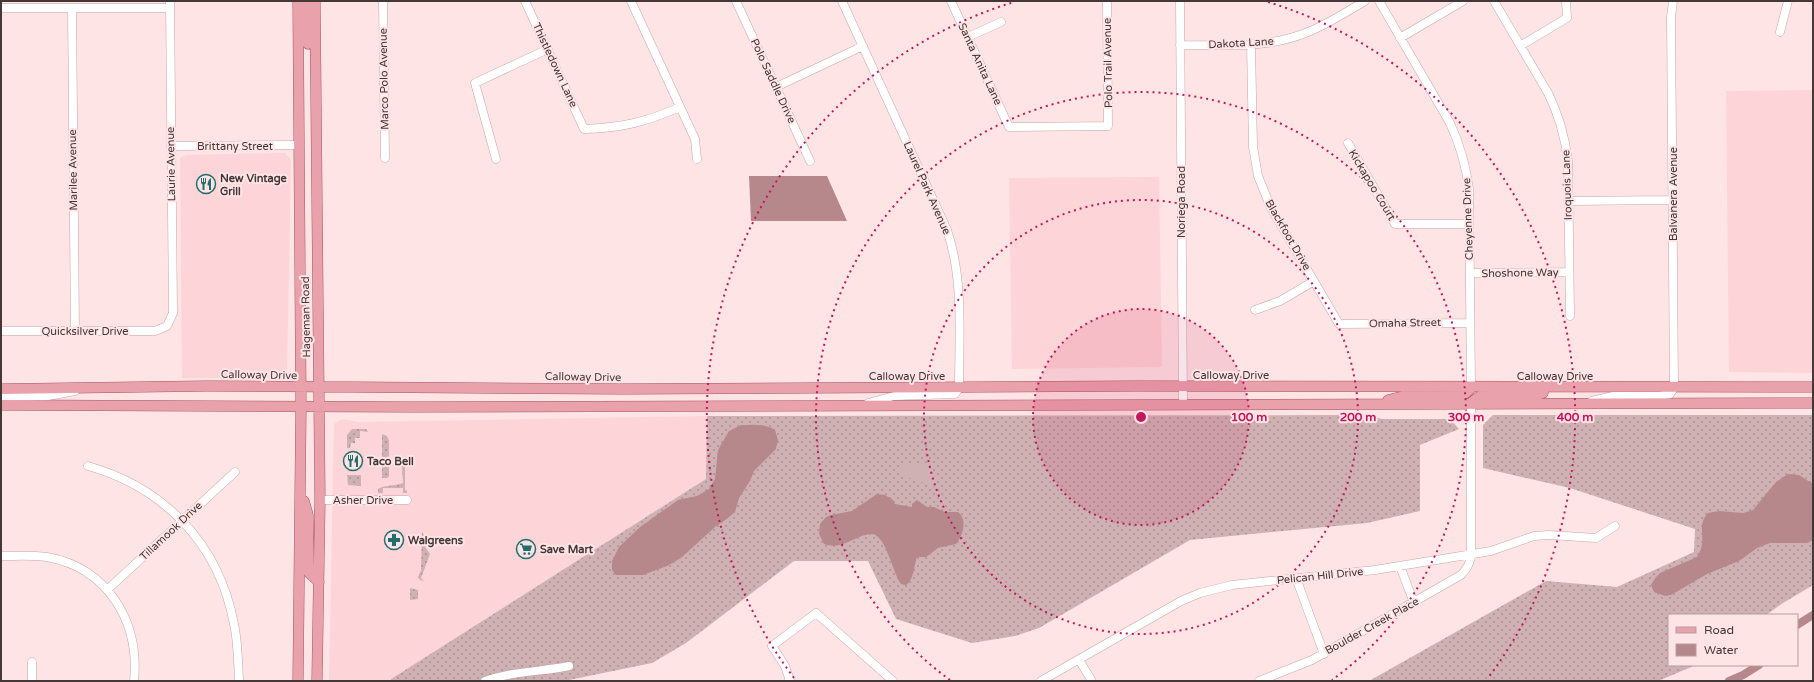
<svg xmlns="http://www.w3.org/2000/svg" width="1814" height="682" viewBox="0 0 1814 682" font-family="'Varela Round',sans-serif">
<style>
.built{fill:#fdd4d7}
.grass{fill:url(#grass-dots)}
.pitch{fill:#cfb1b3}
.water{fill:#b7888b}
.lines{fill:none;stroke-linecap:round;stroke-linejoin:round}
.canal{stroke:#b7888b;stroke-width:8}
.minor-casing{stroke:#c5a6a8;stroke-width:9}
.major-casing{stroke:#a65460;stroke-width:11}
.minor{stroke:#fff;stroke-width:8}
.major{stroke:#e9a2ac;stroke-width:10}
.ring{fill:none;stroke:#c2185b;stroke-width:2;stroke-dasharray:2 4}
.labels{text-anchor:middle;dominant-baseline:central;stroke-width:4;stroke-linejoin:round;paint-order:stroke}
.street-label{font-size:11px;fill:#433738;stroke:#fee4e5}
.poi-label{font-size:11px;font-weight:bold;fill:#433738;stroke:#fee4e5;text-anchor:start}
.centre{fill:#c2185b;stroke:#fee4e5;stroke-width:2}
.ring-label{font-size:12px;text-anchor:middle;font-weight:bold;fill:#c2185b;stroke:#fee4e5;stroke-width:4;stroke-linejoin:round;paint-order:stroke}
</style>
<defs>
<pattern id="grass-dots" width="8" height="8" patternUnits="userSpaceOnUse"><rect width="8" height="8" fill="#cfb1b3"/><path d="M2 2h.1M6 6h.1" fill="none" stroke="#aa9193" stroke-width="1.8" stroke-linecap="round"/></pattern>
</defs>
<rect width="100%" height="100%" fill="#fee4e5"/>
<!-- built -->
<path class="built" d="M1813 90V373L1729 372 1726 91Z
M285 153 291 160 287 372 281 378H182L180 158 186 155Z
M1159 177 1162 367 1012 369 1009 178Z
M707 416V479L391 679V681H329L334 424 342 419 358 422Z"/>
<!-- grass -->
<path class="grass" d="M1354 415 1383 419H1450L1459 429 1420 445V511L1367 523 1190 540 1039 628 1015 636 972 643 896 619 868 561H794L686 643 652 663 564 681H391V679L706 479 707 416Z
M1493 415H1813V585L1783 603 1766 615H1669V665H1696L1658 681H1369L1546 581 1617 587 1694 552 1695 529 1570 488 1483 468V425Z
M352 429H366L368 432 360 431V438H355V443H351L350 448H347V435Z
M382 434 387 436 389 441V476L387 478H382Z
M402 466H405V490L407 491V493H403V488H383V493H378V489C383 485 395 486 403 483Z
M347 475H361V486L348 485Z
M422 532 426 539 422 542 430 554 421 578 424 581 420 580 418 577 421 570Z
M410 588 418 590V599L410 600Z"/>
<!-- pitch -->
<path class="pitch" d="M902 464H924L936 479V486L930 487C921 479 910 480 899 474V467Z"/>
<!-- water -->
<path class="water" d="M749 176H827L847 221H751Z
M741 425C753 425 764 423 775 430L778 440 776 449 754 471 750 481 739 498 735 512 728 518 715 527 681 558 667 566 643 575H616L612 570V561L619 547 640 527 678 500 697 496 709 489 715 479 718 450 729 431Z
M1788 474 1799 475 1813 484V540L1807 543H1770L1757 548 1739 561 1707 574 1671 595 1665 596 1654 592 1651 585 1656 577 1660 573 1697 557C1709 539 1695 527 1708 513L1719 511 1743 513 1753 510 1776 482Z
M877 494 885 495 893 500 895 504 912 507V504L917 500 927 507H934L945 512H958C968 520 963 535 956 544L938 548 926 557H917C914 565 914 580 906 585L901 584C893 574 886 535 872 534 856 534 843 551 824 544L819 534 820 524 826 517 831 515 852 511Z"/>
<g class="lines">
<!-- canal -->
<path class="canal" d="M1797 625 1813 615
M1729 681 1743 675 1759 665"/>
<!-- minor casing -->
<g class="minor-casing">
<path id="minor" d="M383 1 385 158
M525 1 584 129C621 128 646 122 680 107
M631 1 695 139 697 159
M736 1 810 161
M842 1 947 230C964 280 959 336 959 388L955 394 894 396 868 403
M951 1 1009 127 1108 126 1107 1
M1180 1 1183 404
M1379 1 1450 123C1460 145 1466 165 1469 189L1471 388
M1494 1 1548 93C1559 115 1565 137 1568 161L1570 316
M1 8H170
M72 8 75 331
M1780 32 1788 1
M968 37 1001 22
M1400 38 1463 1
M1251 44 1253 147 1258 176 1271 208 1339 324 1470 323
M1180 45C1222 45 1268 49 1308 32 1328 24 1346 12 1365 1
M1520 46 1567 18 1566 1
M776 87 863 46
M1348 143 1395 224H1469
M171 146 299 145
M496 159 475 83 548 49
M1568 201 1673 200
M1470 273 1569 272
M1255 310 1280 301 1314 281
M1 331H155L167 326 173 313 170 1
M1 397 48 396 75 391
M1592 401 1613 396H1659L1670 394 1674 388 1671 17 1673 1
M88 466C165 488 219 544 234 624 238 642 238 662 239 681
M320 500H407
M1 556C16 556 32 555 47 557 108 568 140 622 134 681
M1400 566 1414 603
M1296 578 1324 654
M107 590 235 472
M1079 660 1092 681
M32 662V681
M485 681C512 671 541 672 569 666
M790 681 785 666 772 646 816 613 893 681
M1041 681 1181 601 1200 593 1232 585 1375 570 1491 551 1534 536 1549 535 1596 538 1615 526
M1259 681 1312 660 1461 575C1467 569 1471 563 1471 554V403"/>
</g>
<!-- major casing -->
<g class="major-casing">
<path id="major" d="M298 1 301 406 298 681
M308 1V44
M315 1 320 500 317 681
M1 389 207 386 623 389 1136 386 1813 387
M1388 400 1404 396H1459L1466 393 1471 388
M1471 403C1475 400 1478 396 1484 395 1503 391 1524 399 1543 393
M1 405 413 407 1813 403
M304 501 308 515 309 573 319 582"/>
</g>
<!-- minor -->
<use href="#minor" class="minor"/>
<!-- major -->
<use href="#major" class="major"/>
</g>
<!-- distance rings -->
<circle cx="1141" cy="417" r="108" fill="#c2185b" fill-opacity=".12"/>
<g class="ring">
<circle cx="1141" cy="417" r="108"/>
<circle cx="1141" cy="417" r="217"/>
<path d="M950 680A325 325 0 1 1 1332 680"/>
<path d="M794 678A434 434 0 0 1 1014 2M1268 2A434 434 0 0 1 1488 678"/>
</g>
<!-- icons -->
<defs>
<g id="restaurant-ring" transform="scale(1)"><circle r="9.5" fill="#fee4e5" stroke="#226e6c" stroke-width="1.5"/><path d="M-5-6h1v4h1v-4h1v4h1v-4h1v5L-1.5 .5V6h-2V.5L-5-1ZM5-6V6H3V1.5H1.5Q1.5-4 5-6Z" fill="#226e6c"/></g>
<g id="pharmacy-ring" transform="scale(1)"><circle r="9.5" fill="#fee4e5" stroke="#226e6c" stroke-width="1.5"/><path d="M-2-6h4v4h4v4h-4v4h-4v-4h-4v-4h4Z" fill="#226e6c"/></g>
<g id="supermarket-ring" transform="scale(1)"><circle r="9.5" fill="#fee4e5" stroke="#226e6c" stroke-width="1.5"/><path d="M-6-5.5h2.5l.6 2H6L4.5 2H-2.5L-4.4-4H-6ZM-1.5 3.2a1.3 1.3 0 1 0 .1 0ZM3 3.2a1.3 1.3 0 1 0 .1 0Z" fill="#226e6c"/></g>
</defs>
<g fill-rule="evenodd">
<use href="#restaurant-ring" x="206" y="184"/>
<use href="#restaurant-ring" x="353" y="461"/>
<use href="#pharmacy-ring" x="394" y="540"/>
<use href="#supermarket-ring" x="526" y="549"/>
</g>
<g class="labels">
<!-- street labels -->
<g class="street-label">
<text transform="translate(1241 43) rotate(-3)">Dakota Lane</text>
<text transform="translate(1108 63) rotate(-91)">Polo Trail Avenue</text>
<text transform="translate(980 64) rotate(65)">Santa Anita Lane</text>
<text transform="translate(555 65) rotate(65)">Thistledown Lane</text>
<text transform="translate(384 79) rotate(-91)">Marco Polo Avenue</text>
<text transform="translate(773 81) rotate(65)">Polo Saddle Drive</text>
<text x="235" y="146">Brittany Street</text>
<text transform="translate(171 164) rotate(-91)">Laurie Avenue</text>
<text transform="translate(73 170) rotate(-91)">Marilee Avenue</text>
<text transform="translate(1372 185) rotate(59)">Kickapoo Court</text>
<text transform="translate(1567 185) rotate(-92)">Iroquois Lane</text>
<text transform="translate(927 188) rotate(66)">Laurel Park Avenue</text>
<text transform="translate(1673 194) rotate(-90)">Balvanera Avenue</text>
<text transform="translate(1181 202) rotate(-90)">Noriega Road</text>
<text transform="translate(1468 219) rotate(-92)">Cheyenne Drive</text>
<text transform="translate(1288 235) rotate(60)">Blackfoot Drive</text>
<text transform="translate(1520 273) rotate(-1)">Shoshone Way</text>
<text transform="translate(306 317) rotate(-91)">Hageman Road</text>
<text transform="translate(1405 323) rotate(-1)">Omaha Street</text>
<text x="85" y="331">Quicksilver Drive</text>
<text transform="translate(259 375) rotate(1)">Calloway Drive</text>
<text x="1231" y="375">Calloway Drive</text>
<text x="907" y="376">Calloway Drive</text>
<text x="1555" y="376">Calloway Drive</text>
<text transform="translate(583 377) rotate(1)">Calloway Drive</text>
<text x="363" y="500">Asher Drive</text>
<text transform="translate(171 531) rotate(-43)">Tillamook Drive</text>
<text transform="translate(1320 576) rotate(-6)">Pelican Hill Drive</text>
<text transform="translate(1372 626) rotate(-29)">Boulder Creek Place</text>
</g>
<!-- poi labels -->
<g class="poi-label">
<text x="220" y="178">New Vintage<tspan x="220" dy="13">Grill</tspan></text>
<text x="367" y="461">Taco Bell</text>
<text x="408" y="540">Walgreens</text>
<text x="540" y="549">Save Mart</text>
</g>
</g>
<circle cx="1141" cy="417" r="6" class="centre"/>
<g class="ring-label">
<text x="1249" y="421">100 m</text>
<text x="1358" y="421">200 m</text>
<text x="1466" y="421">300 m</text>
<text x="1575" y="421">400 m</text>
</g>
<!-- border -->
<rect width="1814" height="682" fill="none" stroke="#433738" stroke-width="4"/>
<!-- legend -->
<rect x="1668" y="614" width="130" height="52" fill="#fee4e5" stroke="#b39fa0"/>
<rect x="1676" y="627" width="20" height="6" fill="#e9a2ac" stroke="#b39fa0"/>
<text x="1704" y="634" font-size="12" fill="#433738">Road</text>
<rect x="1676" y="644" width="20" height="12" fill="#b7888b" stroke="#b39fa0"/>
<text x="1704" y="654" font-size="12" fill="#433738">Water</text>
</svg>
